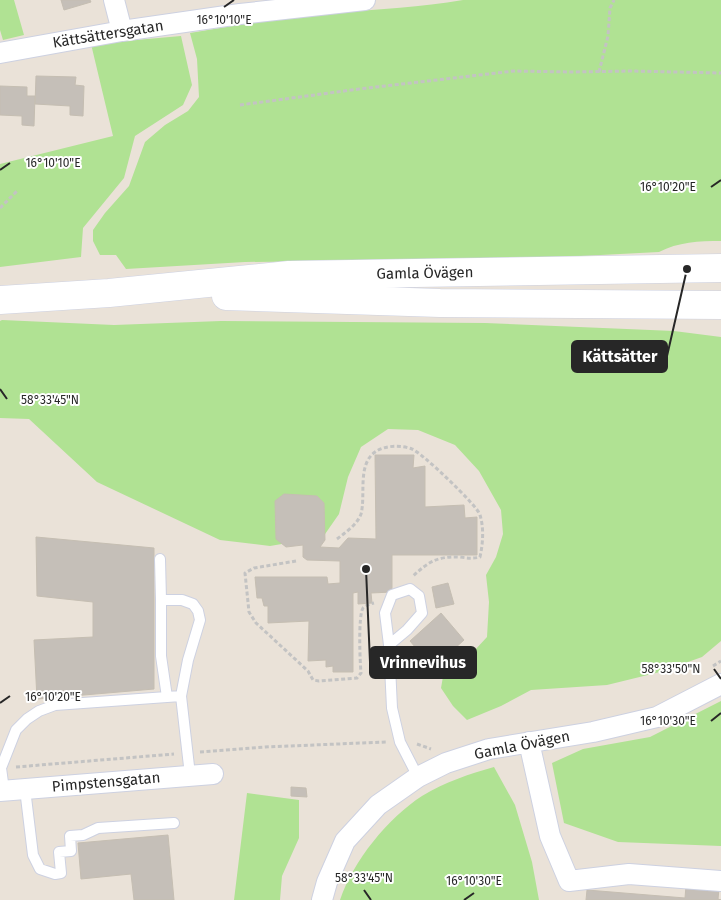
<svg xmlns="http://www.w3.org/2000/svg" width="721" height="900" viewBox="0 0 721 900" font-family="'Fira Sans',sans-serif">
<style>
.green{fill:#b0e293}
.building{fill:#c5bfb8;stroke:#c5beb2}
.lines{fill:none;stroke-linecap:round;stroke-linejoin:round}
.lane-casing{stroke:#cdd1e1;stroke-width:12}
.street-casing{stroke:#cdd1e1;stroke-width:22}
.secondary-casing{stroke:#cdd1e1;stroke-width:29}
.path{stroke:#c3c3c3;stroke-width:3;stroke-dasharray:4 2.5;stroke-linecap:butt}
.lane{stroke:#fff;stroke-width:10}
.street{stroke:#fff;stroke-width:20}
.secondary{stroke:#fff;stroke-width:28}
.ticks{fill:none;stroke:#272727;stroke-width:2}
.labels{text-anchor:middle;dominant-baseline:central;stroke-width:4;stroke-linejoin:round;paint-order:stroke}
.street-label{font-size:15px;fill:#272727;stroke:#fff}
.ticks-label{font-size:12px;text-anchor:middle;fill:#272727;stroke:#fff;stroke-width:4;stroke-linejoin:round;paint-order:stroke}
.leader{fill:none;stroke:#272727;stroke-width:2}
.callout-dot{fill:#272727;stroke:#fff;stroke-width:2}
.callout{fill:#272727;stroke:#272727;stroke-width:2}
.callout-label{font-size:16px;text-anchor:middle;font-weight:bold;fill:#fff}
</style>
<rect width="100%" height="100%" fill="#eae2d8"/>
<!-- green -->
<path class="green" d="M0 0H14L24 35 3 40 0 30Z
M463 0H721V241C699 241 678 242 659 252L542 258 245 262 126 269 116 255H100L93 241V230L105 213 129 186 145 142 165 125 188 111 199 97 197 59 190 33C239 25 288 17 337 13 379 9 421 7 463 0Z
M181 36 192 85 183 105 135 136 124 178 83 228 81 257 0 267V164L113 136 91 44Z
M2 320 114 325 221 321 485 323 674 331 721 337V641L702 657 660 672 607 685 531 690 501 706 467 720 453 706 441 688 444 671 462 664 487 637 489 602 486 575 496 557 503 534 501 510 479 471 455 445 418 430 388 429 361 447 348 477 339 514 323 537 270 546 220 540 97 482 29 419 0 418V321Z
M721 701V846L618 842 564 823 552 763 583 749 650 737Z
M494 767 515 805 532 862 539 900H340C353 861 388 818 422 796 445 782 469 774 494 767Z
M247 793 299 800V838L282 876 280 900H234Z"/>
<!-- building -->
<path class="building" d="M61 0H90L91 2 64 10Z
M36 76 76 77 75 85 84 86 83 116 70 115V106L35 104Z
M0 86 27 87V96H35L34 126 22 125V116L0 115Z
M375 455H414L413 468 425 466V507L464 505 465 518 477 517V555H392V592L371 593 372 603 358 604V592L353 593V672H333V666L326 667V660L308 661 309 621 268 623V606H264L262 598H257L255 577H327L328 584 340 583V561L307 560 303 557V545L286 547 276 539 275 501 284 494 317 496 324 503 325 540 320 547 339 548 348 538 376 539Z
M36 537 154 548V689L37 699 34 640 93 637V602L37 596Z
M448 583 454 604 436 608 432 587Z
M441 613 464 640 433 668 410 641Z
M291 787 306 788 307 797 291 796Z
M168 835 174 900H134L131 874 81 879 78 843Z
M686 886 719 889 718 899 721 900H586L587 890 685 898Z"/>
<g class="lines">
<!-- lane casing -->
<g class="lane-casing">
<path id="lane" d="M160 559 161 600
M389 645 385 613 392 595 410 589 419 596 422 613 407 630 389 645 392 708 400 742 418 777
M167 697 161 656V600H182L193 604 198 611 200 620 188 660 181 696
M25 789 33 855 40 869 55 874 61 873 59 852 71 851 70 836 83 835 98 828 174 823
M4 790 1 768 16 730 27 719 39 711 55 705 181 696 190 775"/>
</g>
<!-- street casing -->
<g class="street-casing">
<path id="street" d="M114 0 122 31
M0 53 122 31 240 14 365 0
M529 742 550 836 569 881 629 874 721 881
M0 791 213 774
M322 900 327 882 345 841 378 805 418 777 446 763 489 749 593 732 657 717 721 684"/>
</g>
<!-- secondary casing -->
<g class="secondary-casing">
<path id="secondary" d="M226 296 440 303 721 305
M0 300 109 293 289 275 721 268"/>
</g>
<!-- path -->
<path class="path" d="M599 72 608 36 610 8 614 0
M240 105 359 89 514 71 571 72 631 71 721 73
M0 208 17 191
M337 539C346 532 357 525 361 514 366 495 357 465 375 452 385 445 401 445 412 449 421 452 478 506 480 515 484 528 483 543 480 557 472 559 467 558 460 557 437 556 428 562 412 577
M296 561 254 568 245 573 249 612 256 623 308 671 313 680 319 681 357 678 361 673C360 662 358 616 363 608 366 605 370 604 374 603
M713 666 721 661
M417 744 431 749
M200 752 265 747 386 742
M16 767 174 754"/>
<!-- lane -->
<use href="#lane" class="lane"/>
<!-- street -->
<use href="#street" class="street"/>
<!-- secondary -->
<use href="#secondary" class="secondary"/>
</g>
<!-- ticks -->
<path class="ticks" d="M224 7 234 0M0 170 10 163M711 187 721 180M0 389 7 399M714 669 721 679M0 703 10 696M711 721 721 713M364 890 371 900M464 900 474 893"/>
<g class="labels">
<!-- street labels -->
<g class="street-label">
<text transform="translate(108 34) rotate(-9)">Kättsättersgatan</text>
<text transform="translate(425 273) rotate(-1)">Gamla Övägen</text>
<text transform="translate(522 745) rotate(-11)">Gamla Övägen</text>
<text transform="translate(106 782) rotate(-5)">Pimpstensgatan</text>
</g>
</g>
<g class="ticks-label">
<text x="224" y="24">16°10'10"E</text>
<text x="53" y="167">16°10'10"E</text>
<text x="668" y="191">16°10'20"E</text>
<text x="50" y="404">58°33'45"N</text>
<text x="671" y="673">58°33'50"N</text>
<text x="53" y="701">16°10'20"E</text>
<text x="668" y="725">16°10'30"E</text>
<text x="364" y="882">58°33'45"N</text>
<text x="474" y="885">16°10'30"E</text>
</g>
<!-- callouts -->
<path class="leader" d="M687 269L667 356M366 569L370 662"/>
<g class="callout-dot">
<circle cx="687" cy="269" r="5"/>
<circle cx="366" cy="569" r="5"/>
</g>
<g class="callout">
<rect x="572" y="341" width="95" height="31" rx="5"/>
<rect x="370" y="647" width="106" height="31" rx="5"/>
</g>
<g class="callout-label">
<text x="620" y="362">Kättsätter</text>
<text x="423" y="668">Vrinnevihus</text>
</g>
</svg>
